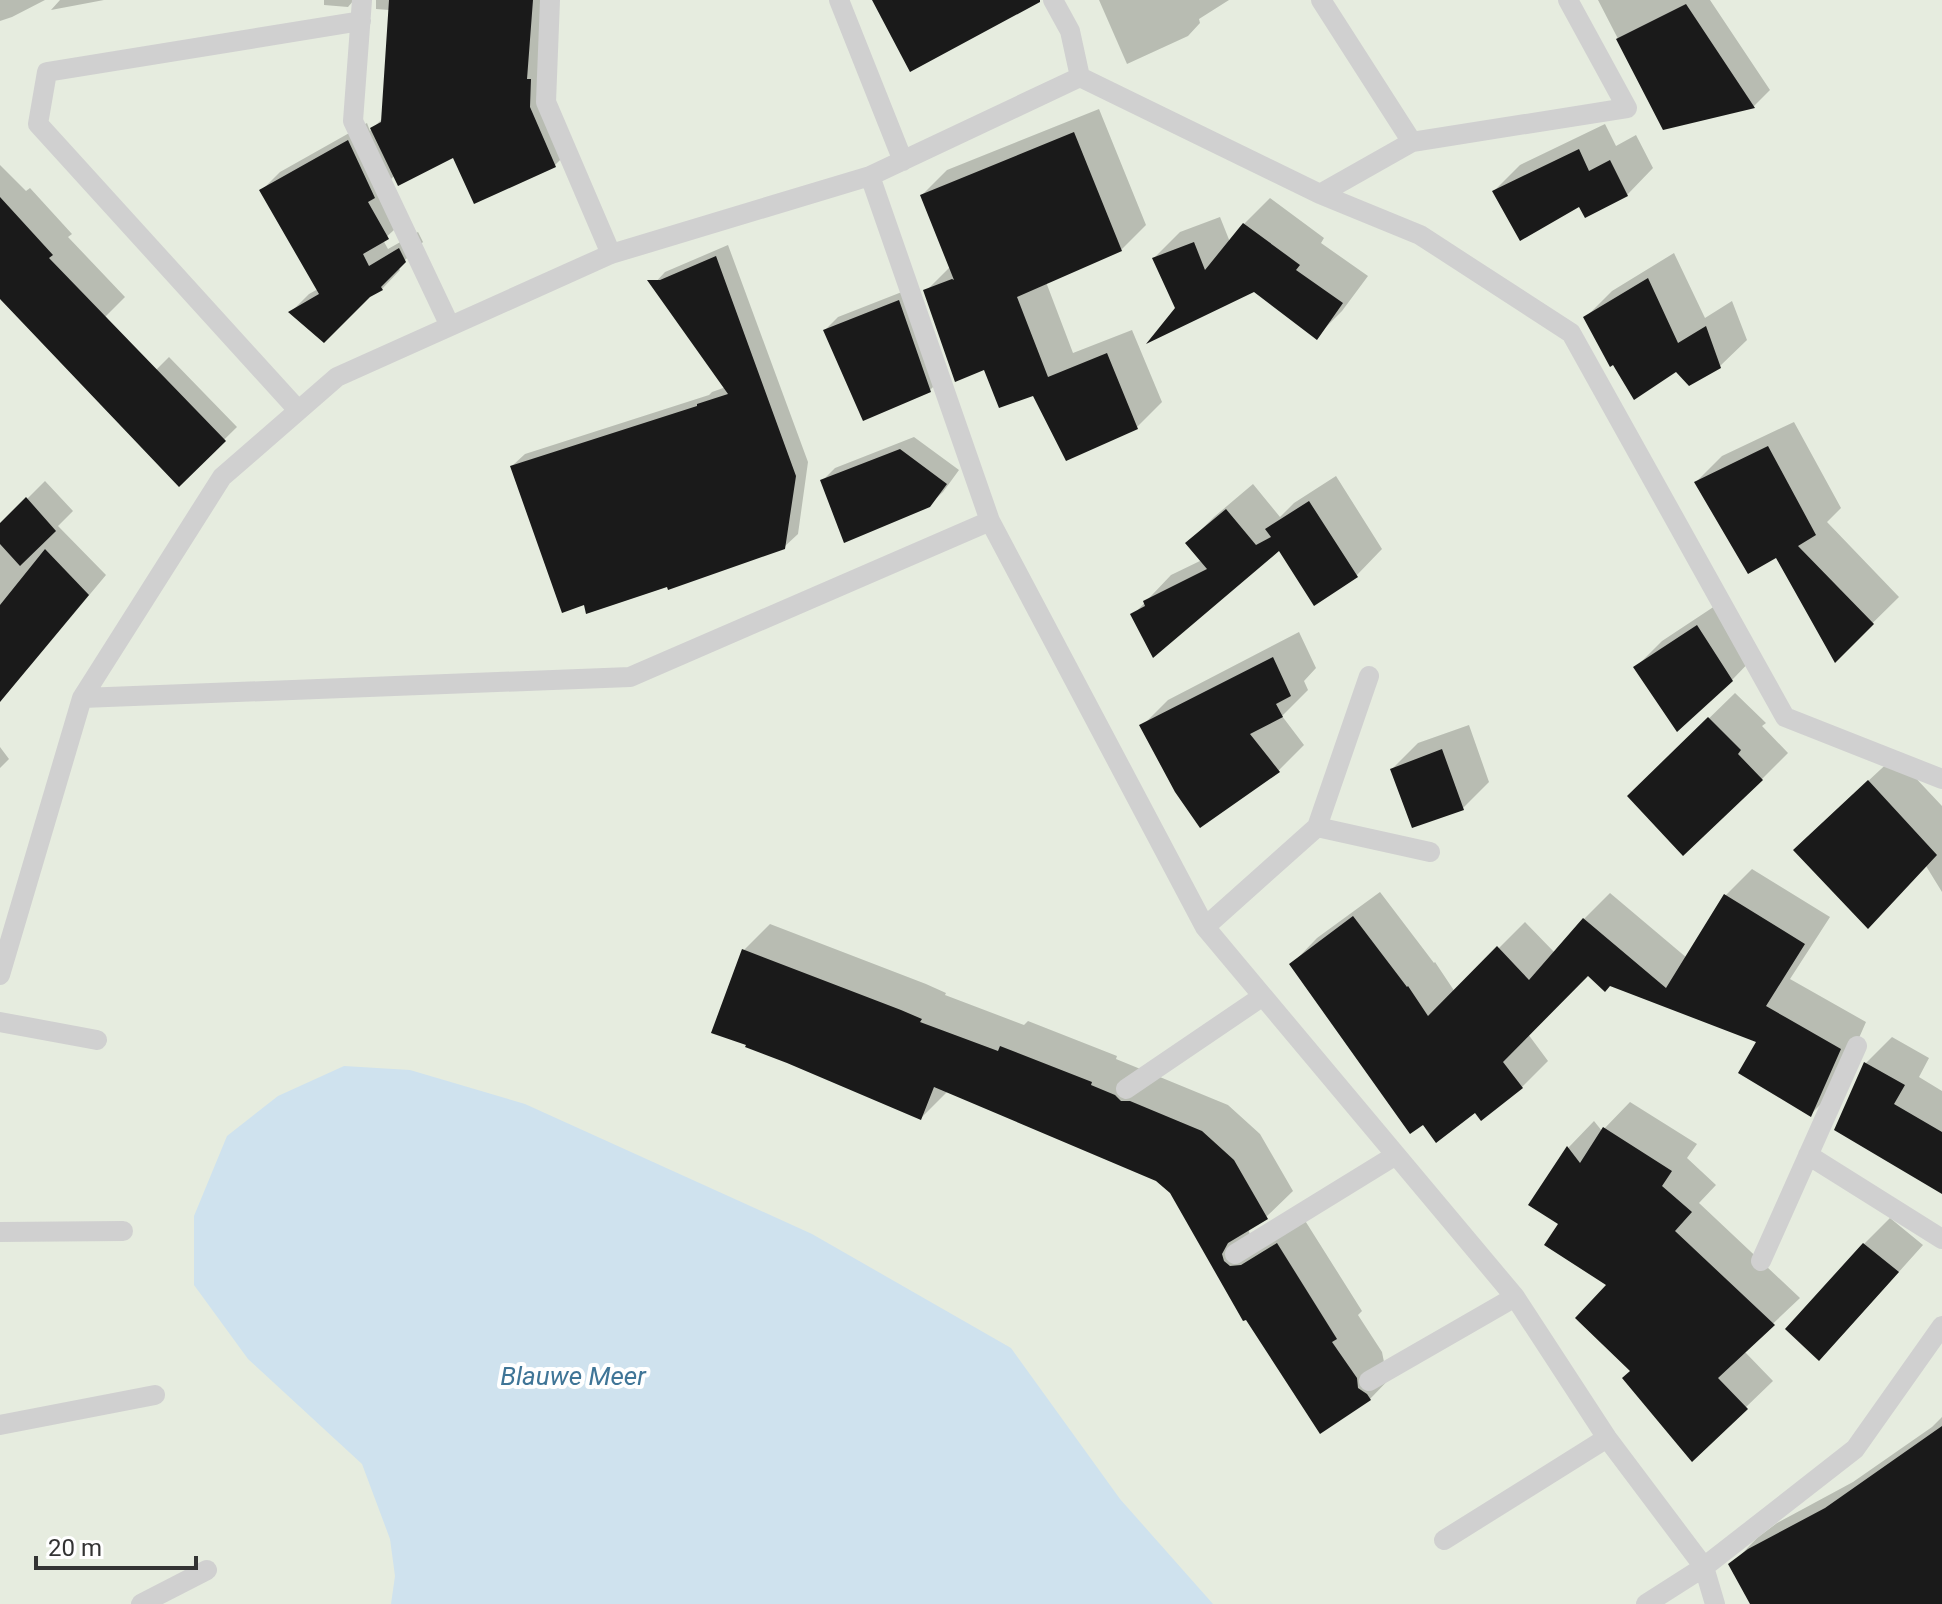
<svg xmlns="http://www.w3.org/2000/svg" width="1942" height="1604" viewBox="0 0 1942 1604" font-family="Roboto,sans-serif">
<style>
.green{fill:#e6ecdf}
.water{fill:#cfe2ee}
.shadow{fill:#0003}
.building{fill:#1a1a1a}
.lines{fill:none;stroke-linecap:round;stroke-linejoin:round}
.service{stroke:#d0d0d0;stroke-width:20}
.labels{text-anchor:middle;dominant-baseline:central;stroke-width:8;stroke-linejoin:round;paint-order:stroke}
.water-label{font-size:26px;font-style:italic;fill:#3f7597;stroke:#fff}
</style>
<rect width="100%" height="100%" fill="#fff"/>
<!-- green -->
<path class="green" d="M0 0H1942V1604H0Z"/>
<!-- water -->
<path class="water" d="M344 1066 410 1070 525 1104 812 1234 1011 1348 1120 1499 1213 1604H391L395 1576 390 1539 362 1464 248 1359 194 1285V1216L227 1136 278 1096Z"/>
<!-- shadow -->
<path class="shadow" d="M0 0H45L12 17 0 21Z
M60 0H104L51 10Z
M324 0H354L348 7 324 5Z
M376 0H544L539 67 567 153 555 165 454 155 395 175 386 184 406 219 383 240 388 249 418 232 423 242 398 267 400 270 382 289 291 312 309 294 318 289 262 190 280 172 367 123 370 131 383 118 389 10 376 9Z
M1099 0H1229L1199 19 1200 23 1188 36 1127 64Z
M1598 0H1710L1770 90 1754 106 1664 128Z
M1099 109 1146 225 1121 250 1046 282 1073 353 1132 330 1162 402 1137 427 1034 393 985 367 926 291 951 266 922 195 947 170Z
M1605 124 1616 146 1636 135 1653 168 1627 195 1580 204 1494 191 1520 165Z
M0 165 26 191 30 188 72 234 68 237 125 297 105 317 0 295Z
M1270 198 1324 238 1321 243 1368 276 1342 311 1316 337 1254 290 1178 308 1154 258 1180 232 1220 217 1230 242 1244 224Z
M728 245 808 462 798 534 784 547 512 466 525 454 709 395 712 392 726 387 653 285 665 272Z
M1674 253 1705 318 1732 301 1747 340 1720 366 1676 370 1586 317 1612 291Z
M912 288 943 377 930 390 825 330 838 317Z
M169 357 237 427 179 484 113 413Z
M1794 422 1841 508 1827 522 1899 597 1836 659 1777 555 1696 482 1722 456Z
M914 437 959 470 943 492 929 505 822 481 835 468Z
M1336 476 1382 549 1356 576 1280 548 1133 615 1171 575 1202 560 1188 543 1214 517 1253 484 1280 517 1294 503Z
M45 481 73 511 58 526 106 575 30 666 12 685 0 677V526Z
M1724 600 1758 653 1732 680 1636 667 1662 641Z
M1299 632 1316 668 1304 681 1308 690 1282 716 1304 745 1278 771 1142 726 1168 700Z
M1735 693 1766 723 1762 726 1788 753 1762 779 1656 770Z
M1469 725 1489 782 1463 808 1392 769 1418 743Z
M0 747 9 759 0 768Z
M1895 756 1942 806V892L1926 866 1822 824Z
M1752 869 1830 917 1790 979 1866 1022 1837 1088 1811 1114 1759 1041 1588 973 1528 1034 1548 1061 1522 1087 1475 1110 1291 965 1317 938 1380 892 1434 963 1435 962 1455 992 1525 922 1555 953 1584 919 1610 893 1687 958 1726 895Z
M770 924 926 984 946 993 945 995 1024 1025 1028 1021 1117 1056 1116 1059 1228 1105 1260 1134 1293 1191 1266 1217 1248 1228 1250 1235 1304 1219 1362 1311 1358 1315 1382 1352 1384 1362 1396 1372 1370 1399 1321 1431 1172 1192 1157 1179 948 1091 921 1118 744 950Z
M1892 1037 1929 1058 1919 1077 1942 1091V1150L1836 1129 1866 1063Z
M1630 1102 1697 1144 1687 1158 1716 1185 1699 1203 1800 1298 1744 1351 1773 1381 1692 1459 1633 1370 1609 1285 1560 1224 1531 1204 1569 1147 1594 1121 1602 1131Z
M1890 1218 1923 1245 1845 1332 1819 1358 1864 1244Z
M1942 1417V1604H1752L1731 1565 1757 1538 1777 1523 1853 1482 1932 1427Z"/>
<!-- building -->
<path class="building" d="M389 0H533L527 79H531L530 107 556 167 474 204 453 158 398 186 370 128 381 122Z
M872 0H1040V2L910 72Z
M1686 4 1755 108 1663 130 1616 39Z
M1074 132 1122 251 1017 297 1048 377 1107 353 1138 429 1066 461 1033 396 999 408 984 370 955 382 923 290 952 279 954 280 920 195Z
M348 140 375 198 368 202 389 239 363 254 369 266 399 248 406 262 381 287 383 290 370 297 324 343 288 312 319 294 259 190Z
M1579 149 1589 171 1610 160 1628 196 1585 218 1579 207 1520 241 1492 191Z
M0 197 53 255 49 258 226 441 179 487 0 299Z
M1243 223 1300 265 1296 270 1343 303 1317 340 1254 292 1146 344 1175 308 1152 258 1194 242 1205 270Z
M716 256 796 476 785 549 668 590 667 587 586 614 584 605 562 613 510 466 697 406V404L728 394 647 280H660Z
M1648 278 1678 343 1706 326 1721 368 1689 386 1676 372 1634 400 1613 365 1610 367 1583 317Z
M899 300 931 392 863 421 823 330Z
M1768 446 1816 535 1798 546 1874 624 1835 663 1776 558 1748 574 1694 482Z
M900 449 947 484 930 507 844 543 820 480Z
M26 497 56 531 20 566 0 544V523Z
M1309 501 1358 577 1314 606 1279 551 1153 658 1130 614 1145 606 1143 601 1207 569 1185 543 1226 509 1256 545 1271 537 1265 529Z
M45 549 89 595 0 702V605Z
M1697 625 1733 681 1677 732 1633 667Z
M1273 657 1291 696 1276 704 1283 717 1250 734 1280 772 1200 828 1175 792 1139 725Z
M1708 717 1741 750 1738 754 1763 780 1683 856 1627 796Z
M1442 749 1464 810 1412 828 1390 769Z
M1868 780 1937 855 1868 929 1793 850Z
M1724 894 1805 944 1766 1006 1841 1049 1811 1117 1738 1073 1756 1042 1610 986 1605 992 1588 976 1503 1062 1523 1088 1481 1121 1475 1113 1436 1143 1423 1125 1410 1134 1289 964 1353 916 1407 987 1408 986 1428 1016 1497 946 1529 980 1583 918 1666 988Z
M742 949 901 1010 922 1019 920 1022 998 1051 1000 1046 1092 1082 1091 1085 1115 1095 1121 1101H1130L1202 1131 1234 1160 1268 1219 1228 1243 1222 1254 1224 1261 1230 1266 1241 1265 1277 1243 1337 1339 1332 1342 1357 1378 1358 1388 1367 1394 1371 1400 1320 1434 1246 1320 1243 1321 1170 1193 1156 1181 934 1087 921 1120 787 1063 745 1047 746 1045 711 1033Z
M1864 1062 1905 1085 1894 1104 1942 1132V1194L1834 1130Z
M1603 1127 1672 1171 1662 1186 1692 1212 1675 1231 1775 1325 1718 1378 1748 1409 1692 1462 1622 1378 1630 1371 1575 1318 1606 1285 1544 1245 1558 1224 1528 1205 1567 1146 1580 1163Z
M1863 1243 1899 1272 1819 1361 1785 1329Z
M1942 1426V1604H1750L1728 1564 1748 1549 1825 1508Z"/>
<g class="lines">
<!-- service -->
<path class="service" d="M362 0 353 121 450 326
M550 0 546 102 611 254
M839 0 903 161
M1053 0 1070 31 1080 77
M1080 77 1320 194 1420 235 1571 333 1785 717 1942 779
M1412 142 1627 108 1568 0
M870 176 990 521 1205 927 1515 1297 1607 1438 1704 1567 1715 1604
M1320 194 1412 142 1321 0
M298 410 38 124 47 72 361 21
M82 698 630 677 990 521
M1317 827 1430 852
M1205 927 1317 827 1369 676
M0 975 82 698 222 477 337 377 611 254 870 176 1080 77
M0 1022 97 1040
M1126 1089 1263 996
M1808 1155 1942 1239
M0 1232 123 1231
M1235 1254 1396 1155
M1761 1261 1857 1046
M1369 1381 1515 1297
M0 1425 155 1395
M1444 1540 1607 1438
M141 1604 207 1570
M1646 1604 1704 1567 1855 1449 1942 1326"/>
</g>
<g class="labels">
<!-- water labels -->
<g class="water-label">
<text x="573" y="1376">Blauwe Meer</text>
</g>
</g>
<!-- scale -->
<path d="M36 1556v12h160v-12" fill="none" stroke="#333333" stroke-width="4"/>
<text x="48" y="1556" font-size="24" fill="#333333" stroke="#ffffff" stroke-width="6" paint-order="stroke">20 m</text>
</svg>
